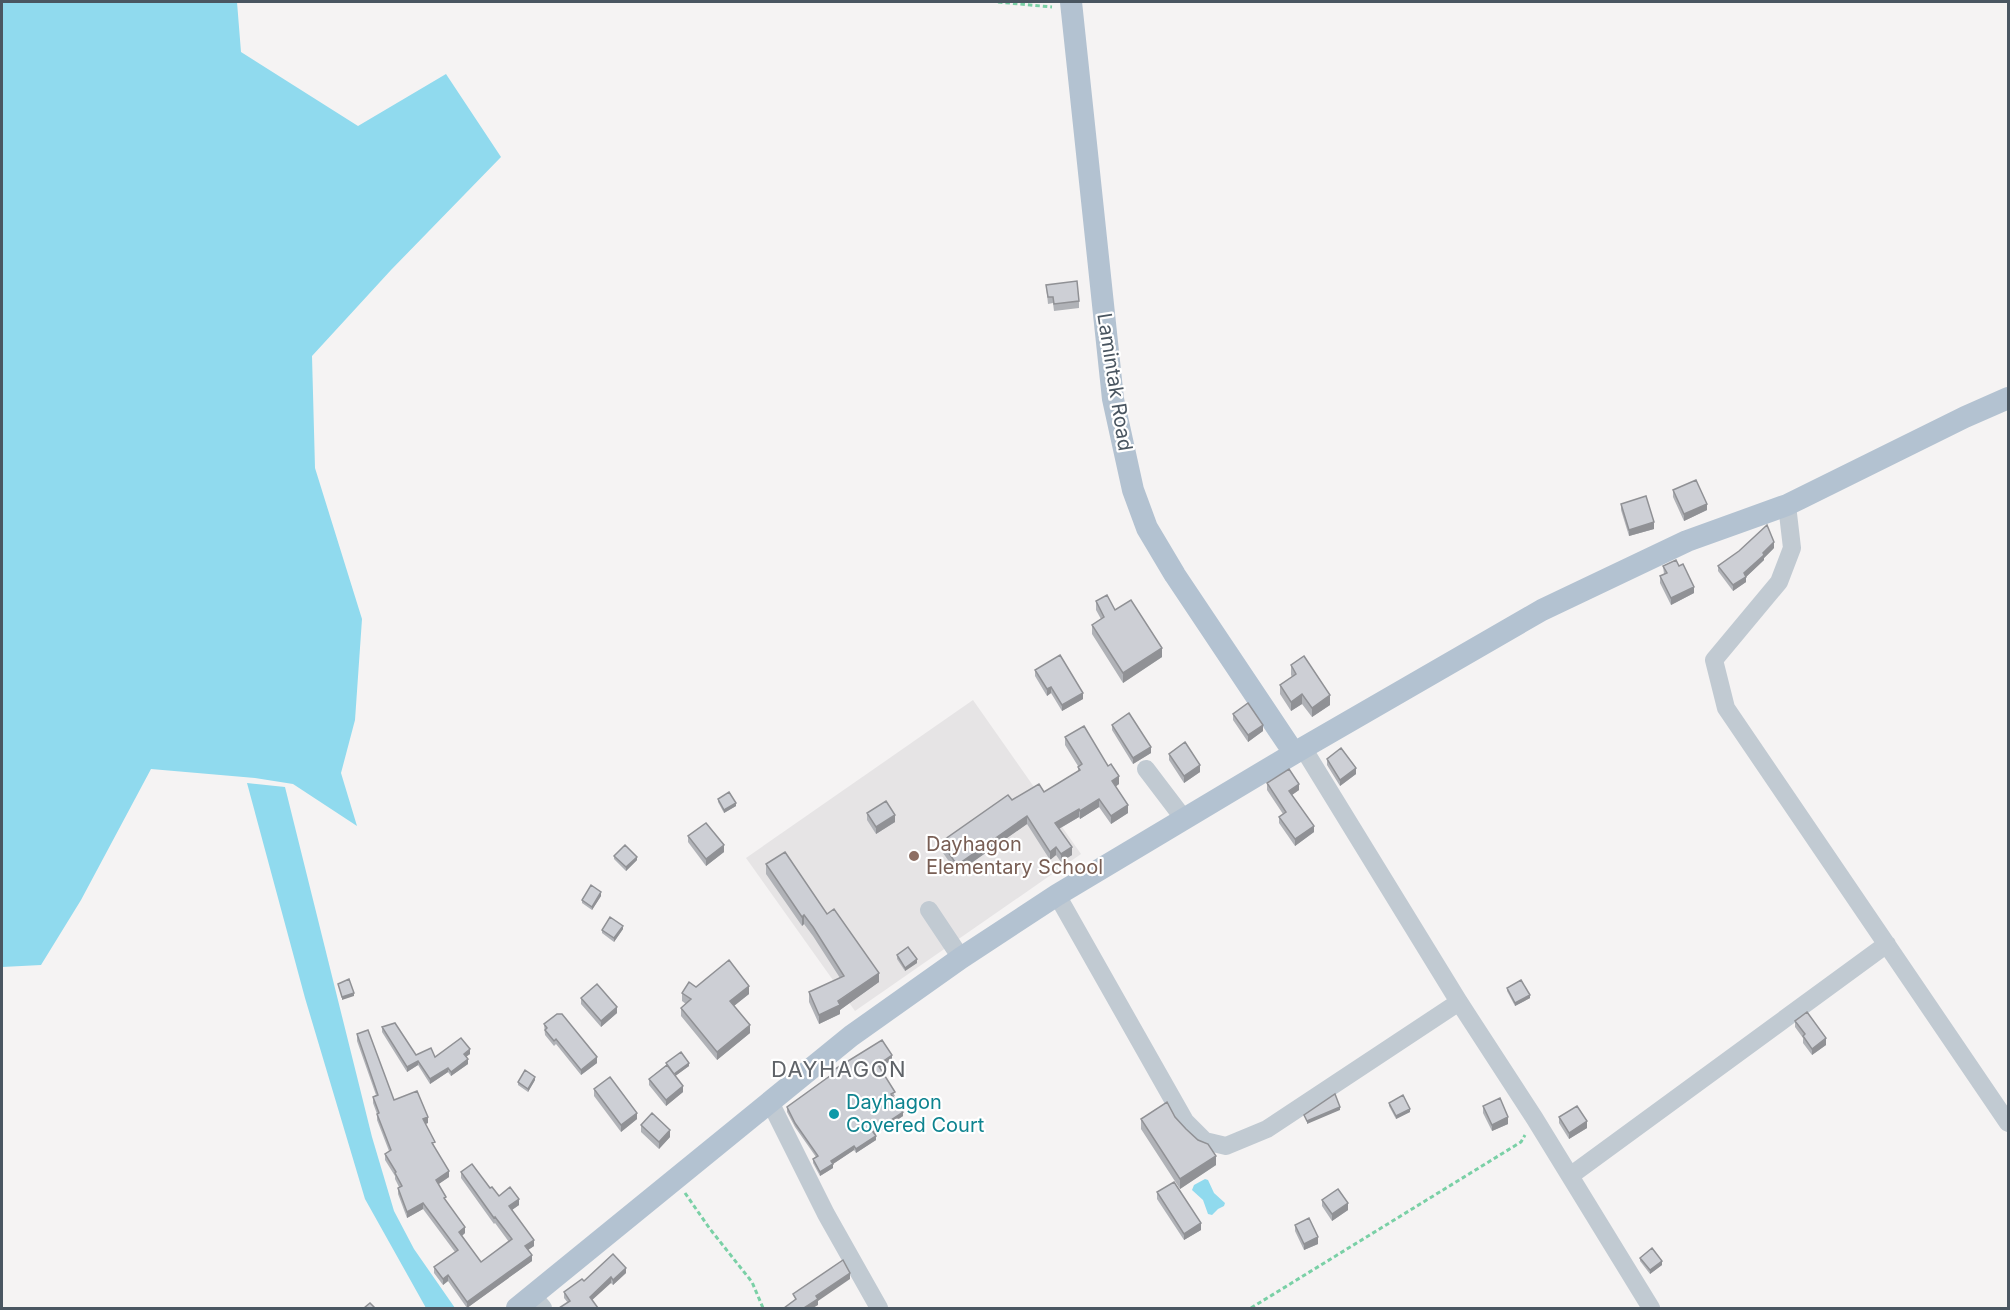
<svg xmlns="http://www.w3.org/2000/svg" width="2010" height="1310" viewBox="0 0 2010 1310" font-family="Inter,sans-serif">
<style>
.education{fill:#e6e4e5}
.water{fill:#90daee}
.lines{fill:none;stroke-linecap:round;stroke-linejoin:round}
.path{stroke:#7ad0a6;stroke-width:3;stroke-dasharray:4.5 3;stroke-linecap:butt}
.minor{stroke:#c1cad2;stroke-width:18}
.major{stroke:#b3c2d1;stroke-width:22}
.wall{fill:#b0b2b7}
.shaded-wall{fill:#909195}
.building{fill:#cdcfd5;stroke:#909195;stroke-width:1.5}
.education-dot{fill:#8d6e63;stroke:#fff;stroke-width:2}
.culture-dot{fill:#0f9aa8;stroke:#fff;stroke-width:2}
.labels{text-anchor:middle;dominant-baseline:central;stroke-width:4.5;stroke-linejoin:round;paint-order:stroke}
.street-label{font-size:20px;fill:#4a5661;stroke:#fff}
.education-label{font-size:20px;fill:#785e54;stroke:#fff;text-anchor:start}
.culture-label{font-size:20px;fill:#0d838f;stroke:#fff;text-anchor:start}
.quarter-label{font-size:22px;letter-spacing:1.5px;fill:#5f6368;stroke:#fff}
</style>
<rect width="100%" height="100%" fill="#f5f3f3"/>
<!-- education -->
<path class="education" d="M973 700 1081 854 855 1011 746 858Z"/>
<!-- water -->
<path class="water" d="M2 2H237L241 52 358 126 446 74 501 157 391 270 312 356 315 468 362 619 355 720 341 773 357 826 293 784 255 778 151 769 81 900 41 965 2 967Z
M247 783 285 787 372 1137 394 1211 414 1249 455 1308H426L365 1199 305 998Z
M1205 1179 1208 1180 1214 1193 1225 1203 1224 1206 1218 1209 1212 1215 1208 1214 1203 1200 1192 1190 1194 1185Z"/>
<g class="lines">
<!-- path -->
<path class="path" d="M998 2 1052 7
M685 1193 710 1229 752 1282 763 1308
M1251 1308 1521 1142 1525 1135"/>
<!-- minor -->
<path class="minor" d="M1787 505 1792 548 1779 582 1714 660 1726 708 2008 1123
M1303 748 1459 1002 1535 1119 1651 1308
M1146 769 1184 819
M1057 895 1185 1121 1205 1141 1226 1146 1267 1129 1459 1002
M929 910 961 958
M770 1102 826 1214 879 1308
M1570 1176 1887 944
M533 1296 543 1308"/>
<!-- major -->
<path class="major" d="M1071 2 1113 399 1133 490 1147 528 1175 575 1294 753
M517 1308 851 1036 961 958 1057 895 1303 748 1542 610 1687 541 1787 505 1965 417 2008 398"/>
</g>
<!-- wall -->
<path class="wall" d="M1046 285 1079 301V308L1054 311 1053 303 1048 304Z
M1673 490 1707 510 1684 521 1673 497Z
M1621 504 1654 529 1629 536 1621 510Z
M1774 548 1764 558V560L1746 577V582L1733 591 1718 571V566Z
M1663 566H1679L1694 593 1671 605 1660 583V576L1664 574Z
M1096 601 1115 610 1162 657 1123 683 1092 634V625L1101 619 1096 610Z
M1291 665 1330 705 1312 717 1302 704 1291 711 1280 694V685L1292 677 1291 675Z
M1035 670 1083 699 1062 711 1051 693 1047 696 1035 676Z
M1233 714 1263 731 1248 742 1233 720Z
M1112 725 1151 753 1133 764 1112 730Z
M1065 737 1119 784 1115 787 1128 813 1111 824 1099 807 1080 819 1079 817 1059 829 1072 855 1061 862 1056 855 1050 860 1027 824 957 873 941 850V842L1012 800 1044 792 1078 771V766L1065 745Z
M1169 754 1200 772 1184 783 1169 760Z
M1327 759 1356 774 1340 786 1327 765Z
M1267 783 1299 790 1292 795 1314 832 1295 846 1279 823V817L1283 814 1267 790Z
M718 799 736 806 724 813 718 802Z
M867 813 895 822 876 834 867 820Z
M688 836 724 852 706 866 688 842Z
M614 856 637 860 626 871 614 859Z
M766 864 827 914 879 982 840 1010V1014L819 1024 809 1002V992L840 978 813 936 804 924 802 926 766 874Z
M601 896 592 910 582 903V900Z
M623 929 614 942 602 933V930Z
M897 955 917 963 905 971 897 959Z
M696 987 749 994 734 1006 750 1033 717 1060 681 1016V1008L686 1004 682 1001V993Z
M1507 988 1530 998 1515 1006 1507 991Z
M581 998 617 1013 601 1027 581 1004Z
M1795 1021 1826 1045 1812 1055 1803 1043V1038L1795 1027Z
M544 1024 597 1063 581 1075 556 1044 554 1046 545 1035Z
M382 1027 416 1055 435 1057 470 1054 466 1057 468 1064 451 1076 448 1072 430 1084 418 1065 407 1072 382 1032Z
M357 1034 394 1100 428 1123 425 1124 435 1148 449 1177 438 1184 446 1201 465 1233 462 1236 481 1262 509 1242 495 1223 494 1224 461 1178V1172L490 1188 499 1196 519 1205 512 1210 534 1246 528 1250 532 1261 467 1308 448 1281 443 1285 434 1273V1267L455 1252 423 1209 407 1218 398 1194V1188L399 1187 395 1179V1176L385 1160V1154L389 1151 377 1120V1114L373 1103V1097L376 1095 357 1041Z
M892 1060 880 1068 895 1096 893 1097 903 1116 875 1135 876 1140 856 1153 854 1150 833 1164V1168L820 1176 813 1163V1159L816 1157 795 1127 787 1112V1107L832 1074V1071Z
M666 1063 689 1066 675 1076 683 1092 666 1106 649 1085V1079L666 1065Z
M535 1080 528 1092 518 1085V1082Z
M594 1089 637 1119 621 1132 594 1096Z
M1389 1103 1410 1112 1396 1119 1389 1106Z
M1483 1106 1508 1124 1492 1131 1483 1113Z
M1175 1117 1216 1165 1180 1189 1141 1129V1119Z
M1559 1117 1587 1128 1569 1139 1559 1123Z
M641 1125 670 1137 659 1149 641 1132Z
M1157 1192 1201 1230 1184 1240 1157 1199Z
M1322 1200 1348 1210 1332 1221 1322 1206Z
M1295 1225 1318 1244 1304 1250 1295 1231Z
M1640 1258 1662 1265 1650 1274 1640 1261Z
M626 1273 613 1285 611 1283 568 1303 564 1298V1292L584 1281Z"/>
<!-- shaded-wall -->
<path class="shaded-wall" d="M1707 504V510L1684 521V514Z
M1654 522V529L1629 536V530Z
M1774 542V548L1764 558V560L1745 578 1746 577V582L1733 591V585L1744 573Z
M1694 587V593L1671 605V598Z
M1162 648V657L1123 683V673Z
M1051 687V693L1047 696V689Z
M1083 693V699L1062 711V705Z
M1302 694V704L1291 711V702Z
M1330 695V705L1312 717V708Z
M1263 725V731L1248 742V735Z
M1151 747V753L1133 764V758Z
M1200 765V772L1184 783V776Z
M1356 768V774L1340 786V780Z
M1119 776V784L1112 789V781Z
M1299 784V790L1289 797V791Z
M1099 799V807L1080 819V811Z
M736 803V806L724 813V810Z
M1128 805V813L1111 824V816Z
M1079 809V817L1055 831V823Z
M895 815V822L876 834V827Z
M1027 816V824L957 873V865Z
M1314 826V832L1295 846V839Z
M724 845V852L706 866V859Z
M1056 847V855L1050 860V852Z
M1072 847V855L1061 862V854Z
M637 857V860L626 871V867Z
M601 892V896L592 910V907Z
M804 915V924L802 926V917Z
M623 926V929L614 942V938Z
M917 959V963L905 971V968Z
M879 973V982L840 1010V1014L819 1024V1015Z
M749 986V994L730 1009V1001Z
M354 993V996L342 1000V997Z
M1530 995V998L1515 1006V1003Z
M617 1007V1013L601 1027V1021Z
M750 1025V1033L717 1060V1052Z
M1826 1038V1045L1812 1055V1049Z
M470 1049V1054L464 1058V1054Z
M892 1055V1060L878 1069V1065Z
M597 1057V1063L581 1075V1070Z
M468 1059V1064L451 1076V1072Z
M418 1061V1065L407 1072V1067Z
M689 1063V1066L674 1077V1074Z
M448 1068V1072L430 1084V1079Z
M535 1077V1080L528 1092V1089Z
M683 1086V1092L666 1106V1100Z
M1340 1107V1110L1307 1124V1121Z
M1410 1109V1112L1396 1119V1116Z
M903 1112V1116L873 1136V1132Z
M637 1113V1119L621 1132V1125Z
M428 1117V1123L423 1125V1119Z
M1508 1117V1124L1492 1131V1125Z
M1587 1121V1128L1569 1139V1133Z
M670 1130V1137L659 1149V1142Z
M876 1136V1140L856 1153V1149Z
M854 1146V1150L833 1164V1168L820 1176V1172L831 1161Z
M1216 1156V1165L1180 1189V1179Z
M449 1171V1177L436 1186V1180Z
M519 1199V1205L509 1212V1206Z
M423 1203V1209L407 1218V1212Z
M1348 1203V1210L1332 1221V1214Z
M1201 1223V1230L1184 1240V1234Z
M465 1227V1233L459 1238V1232Z
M1318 1237V1244L1304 1250V1244Z
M534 1240V1246L525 1252V1246Z
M532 1255V1261L467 1308V1302Z
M1662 1261V1265L1650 1274V1270Z
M626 1268V1273L613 1285V1280Z
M850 1273V1279L818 1301V1305L813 1308H804L816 1296Z
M448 1275V1281L443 1285V1279Z
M611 1277V1283L590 1302V1297Z"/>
<!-- building -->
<path class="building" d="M1077 281 1079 301 1054 304 1053 297H1048L1046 285Z
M1696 480 1707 504 1684 514 1673 490Z
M1646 496 1654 522 1629 530 1621 504Z
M1767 525 1774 542 1763 553 1764 555 1744 573 1746 577 1733 585 1718 566 1739 551Z
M1676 560 1679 566 1683 564 1694 587 1671 598 1660 576 1667 573 1663 566Z
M1107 595 1115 610 1131 600 1162 648 1123 673 1092 625 1104 617 1096 601Z
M1060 655 1083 693 1062 705 1051 687 1047 689 1035 670Z
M1304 656 1330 695 1312 708 1302 694 1291 702 1280 685 1296 674 1291 665Z
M1248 703 1263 725 1248 735 1233 714Z
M1129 713 1151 747 1133 758 1112 725Z
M1084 726 1108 766 1111 764 1119 776 1112 781 1128 805 1111 816 1099 799 1080 811 1079 809 1055 823 1072 847 1061 854 1056 847 1050 852 1027 816 957 865 941 842 1008 795 1012 800 1039 784 1044 792 1080 770 1078 767 1082 764 1065 737Z
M1185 742 1200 765 1184 776 1169 754Z
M1341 748 1356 768 1340 780 1327 759Z
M1289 769 1299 784 1289 791 1314 826 1295 839 1279 817 1286 812 1267 783Z
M729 792 736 803 724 810 718 799Z
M886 801 895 815 876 827 867 813Z
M706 823 724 845 706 859 688 836Z
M625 845 637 857 626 867 614 856Z
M785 852 827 914 834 909 879 973 838 1001 840 1005 819 1015 809 992 844 976 813 927 804 915 802 917 766 864Z
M591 885 601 892 592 907 582 900Z
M610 917 623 926 614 938 602 930Z
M908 947 917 959 905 968 897 955Z
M729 960 749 986 730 1001 750 1025 717 1052 681 1008 691 999 682 993 689 982 696 987Z
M349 979 354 993 342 997 338 984Z
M1521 980 1530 995 1515 1003 1507 988Z
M597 984 617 1007 601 1021 581 998Z
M1807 1012 1826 1038 1812 1049 1803 1036 1805 1034 1795 1021Z
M557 1014H562L597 1057 581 1070 556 1039 554 1041 545 1030 547 1028 544 1024Z
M395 1023 416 1055 431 1048 435 1057 461 1038 470 1049 464 1054 468 1059 451 1072 448 1068 430 1079 418 1061 407 1067 382 1027Z
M368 1030 394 1100 417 1091 428 1117 423 1119 435 1142 432 1143 449 1171 436 1180 446 1197 444 1198 465 1227 459 1232 481 1262 512 1239 495 1217 494 1218 461 1172 472 1164 490 1188 492 1187 499 1196 510 1187 519 1199 509 1206 534 1240 525 1246 532 1255 467 1302 448 1275 443 1279 434 1267 458 1250 423 1203 407 1212 398 1188 402 1186 395 1173 396 1172 385 1154 391 1150 377 1114 379 1113 373 1097 378 1095 357 1034Z
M882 1040 892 1055 878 1065 895 1092 891 1094 903 1112 873 1132 876 1136 856 1149 854 1146 831 1161 833 1164 820 1172 813 1159 818 1156 795 1123 787 1107 834 1073 832 1071Z
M681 1052 689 1063 674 1074 666 1063Z
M667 1065 683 1086 666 1100 649 1079Z
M525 1070 535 1077 528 1089 518 1082Z
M610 1077 637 1113 621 1125 594 1089Z
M1335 1094 1340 1107 1307 1121 1304 1115Z
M1403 1095 1410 1109 1396 1116 1389 1103Z
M1500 1098 1508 1117 1492 1125 1483 1106Z
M1167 1102 1175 1117 1186 1129 1198 1140 1208 1144 1216 1156 1180 1179 1141 1119Z
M1577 1106 1587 1121 1569 1133 1559 1117Z
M652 1113 670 1130 659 1142 641 1125Z
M1174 1182 1201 1223 1184 1234 1157 1192Z
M1338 1189 1348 1203 1332 1214 1322 1200Z
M1309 1218 1318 1237 1304 1244 1295 1225Z
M1652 1248 1662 1261 1650 1270 1640 1258Z
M613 1254 626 1268 613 1280 611 1277 590 1297 598 1308H559L570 1301 564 1292 582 1279 584 1281Z
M843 1260 850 1273 816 1296 818 1299 804 1308H784L796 1299 793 1294Z
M370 1303 375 1308H364Z"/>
<!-- markers -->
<circle class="education-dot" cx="914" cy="856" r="6"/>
<circle class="culture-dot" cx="834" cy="1114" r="6"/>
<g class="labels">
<!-- street labels -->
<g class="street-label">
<text transform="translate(1115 382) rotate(81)">Lamintak Road</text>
</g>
<!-- education labels -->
<g class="education-label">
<text x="926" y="844">Dayhagon<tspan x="926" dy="23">Elementary School</tspan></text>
</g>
<!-- culture labels -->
<g class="culture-label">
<text x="846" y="1102">Dayhagon<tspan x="846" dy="23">Covered Court</tspan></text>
</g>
<!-- quarter labels -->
<g class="quarter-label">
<text x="839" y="1069">DAYHAGON</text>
</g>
</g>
<!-- border -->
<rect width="2010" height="1310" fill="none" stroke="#4a5661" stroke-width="6"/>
</svg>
